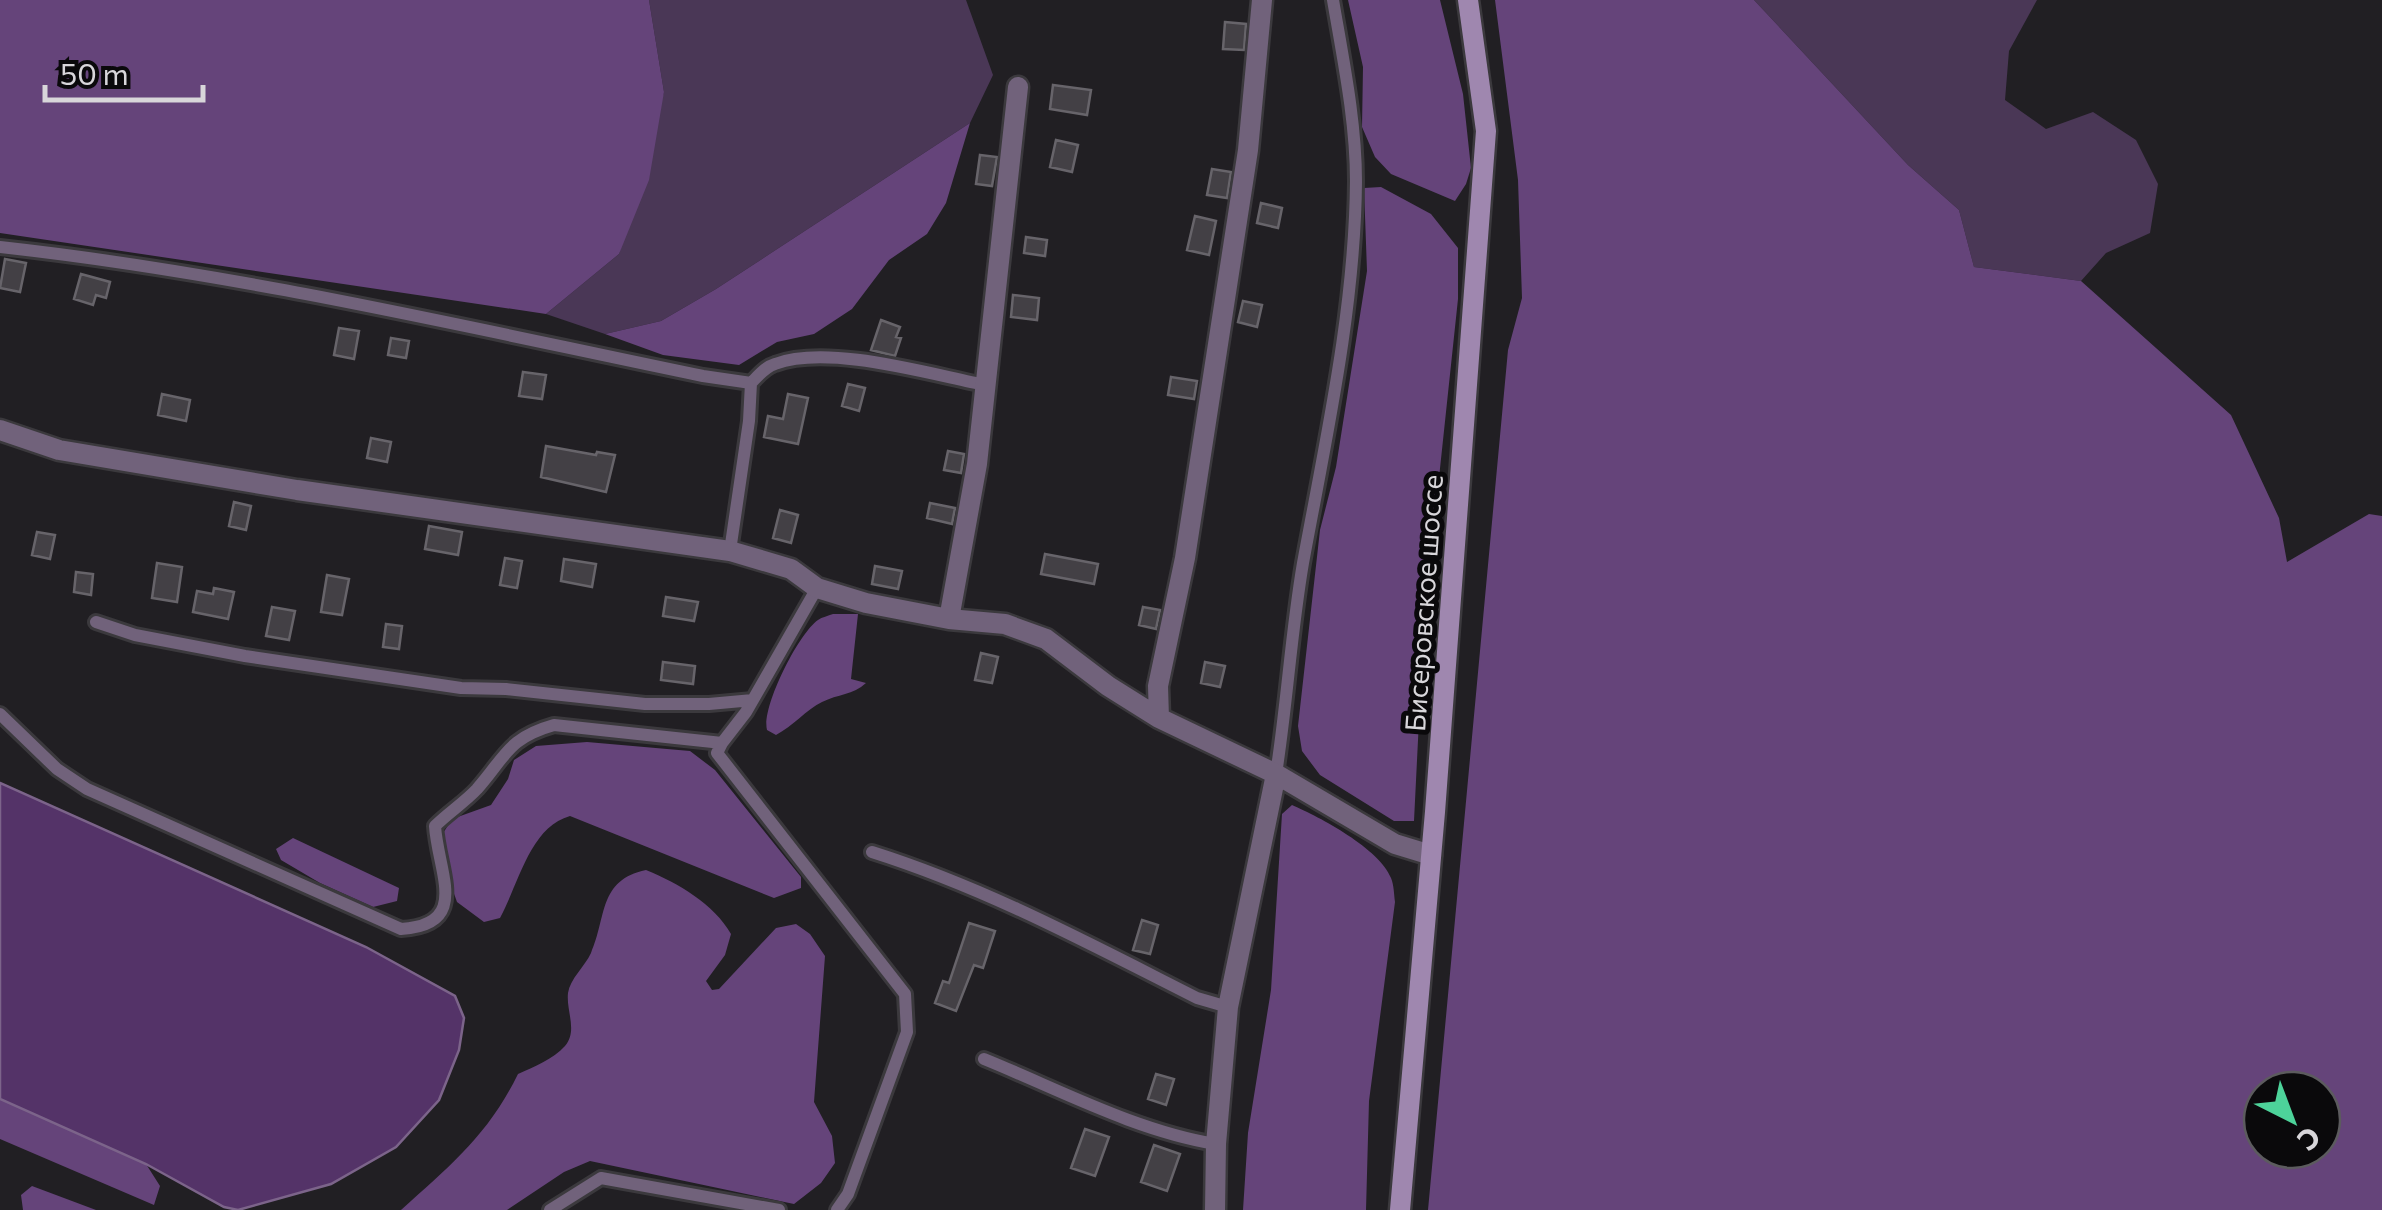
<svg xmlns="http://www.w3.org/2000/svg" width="2382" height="1210" viewBox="0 0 2382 1210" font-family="Commissioner,sans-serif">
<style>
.green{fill:#4a3756}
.forest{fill:#65447a;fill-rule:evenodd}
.water{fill:#543368;stroke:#7c648a;stroke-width:2.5}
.building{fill:#434045;stroke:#67646a;stroke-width:2.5}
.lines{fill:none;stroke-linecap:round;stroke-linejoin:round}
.service-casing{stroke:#3b393d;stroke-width:18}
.minor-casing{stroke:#3b393d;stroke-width:25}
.secondary-casing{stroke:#3b393d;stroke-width:25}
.service{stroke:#71627b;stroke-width:12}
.minor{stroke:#71627b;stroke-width:20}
.secondary{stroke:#9f87af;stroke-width:20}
.labels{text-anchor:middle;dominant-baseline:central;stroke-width:10;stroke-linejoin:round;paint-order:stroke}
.street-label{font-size:28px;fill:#d8d6da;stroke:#0a090b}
</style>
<rect width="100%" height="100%" fill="#211f23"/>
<!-- green -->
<path class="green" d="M649 0H966L993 75 970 123 716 289 661 321 605 334 546 314 619 254 664 92Z
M1754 0H2037L2009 51 2005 100 2046 129 2093 112 2136 140 2158 184 2150 233 2106 253 2081 281 1974 267 1959 210 1908 165Z"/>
<!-- forest -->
<path class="forest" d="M0 0H649L664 92 649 180 619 254 546 314 0 233Z
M1348 0H1440L1463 94 1471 168 1466 184 1455 201 1391 174 1375 157 1362 127 1363 67Z
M1495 0H1754L1908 165 1959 210 1974 267 2081 281 2231 415 2279 518 2287 562 2369 514 2382 516V1210H1428L1508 350 1522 298 1518 180ZM2262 1090H2322V1150H2262Z
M970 123 946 203 927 234 889 260 852 309 814 334 777 342 739 365 663 355 605 334 661 321 716 289Z
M1381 187 1431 214 1458 248V299L1424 619 1414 821H1394L1320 775 1302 751 1298 726 1320 530 1336 467 1367 271 1364 188Z
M833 614H858L851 679 866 683C853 695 838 694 822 702 806 710 793 726 776 735L767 730C761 708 798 634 818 620 822 617 828 616 833 614Z
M587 742 690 751 715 770 801 877V888L774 898 570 816C530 827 519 883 500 918L484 922 457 902 446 871 440 838 452 819 491 805 508 779 514 760 536 746Z
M1292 805C1320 817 1380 849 1391 878 1394 885 1394 895 1395 902L1369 1101 1366 1210H1243L1248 1133 1271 990 1282 814Z
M293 838 399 888 397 901 373 907 320 883 281 860 276 849Z
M646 870C678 883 714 904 731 934L725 955 706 981 712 990 719 989 776 928 796 924 810 934 825 956 814 1102 832 1136 835 1163 821 1183 794 1204 590 1161 564 1172 507 1210H401C451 1165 488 1135 518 1074 534 1067 553 1059 565 1046 578 1031 566 1011 568 993 570 979 585 966 591 953 607 917 598 880 646 870Z
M0 1099 146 1164 160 1186 154 1205 0 1139Z
M32 1186 96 1210H23L21 1195Z"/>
<!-- water -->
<path class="water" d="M0 783 366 947 455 996 464 1018 459 1050 439 1100 396 1147 331 1184 238 1210 224 1207 146 1164 0 1099Z"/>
<!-- building -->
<path class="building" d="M1225 22 1246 24 1244 50 1223 49Z
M1053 85 1091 90 1087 115 1050 109Z
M1056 140 1078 145 1072 172 1050 167Z
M980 155 997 157 992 186 976 184Z
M1212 169 1231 172 1227 198 1207 195Z
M1261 203 1282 208 1278 228 1257 223Z
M1195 216 1216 221 1209 255 1187 250Z
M1026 237 1047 240 1045 256 1024 253Z
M5 259 26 263 20 292 0 288Z
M81 274 110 282 106 298 96 295 93 305 74 299Z
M1013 295 1039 298 1037 320 1011 317Z
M1243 301 1262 305 1257 327 1238 322Z
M881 320 900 327 896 337 901 338 895 356 871 350Z
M339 328 359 331 354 359 334 355Z
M391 338 409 341 406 358 388 355Z
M523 372 546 375 542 399 519 396Z
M1171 377 1197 381 1194 399 1168 395Z
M848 384 865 388 859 411 842 406Z
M162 394 190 400 186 421 158 415Z
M788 394 808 398 798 444 764 437 768 416 783 419Z
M371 438 391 442 387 462 367 458Z
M546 446 596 455 597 452 615 455 606 492 541 477Z
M948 451 964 454 961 473 944 470Z
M234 502 251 506 246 530 229 526Z
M930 503 955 508 952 524 927 518Z
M780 510 798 515 791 543 773 538Z
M429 526 462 532 458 555 425 549Z
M37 532 55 535 50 559 32 555Z
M1045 554 1098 564 1094 584 1041 574Z
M505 558 522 561 517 588 500 585Z
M564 559 596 564 592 587 561 581Z
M157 563 182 567 177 602 152 598Z
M875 566 902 571 898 589 872 584Z
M76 572 93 574 91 595 74 592Z
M327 575 349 579 342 615 321 612Z
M214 588 234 592 228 619 193 612 197 591 213 594Z
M666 597 698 602 694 621 663 616Z
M272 607 295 611 289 640 266 636Z
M1143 607 1160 610 1156 629 1139 625Z
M386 624 402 626 399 649 383 647Z
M981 653 998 657 992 683 975 680Z
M663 662 695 666 693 684 661 680Z
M1205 662 1225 666 1220 687 1201 683Z
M1142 920 1158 925 1150 954 1133 950Z
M969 923 995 931 983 968 974 965 956 1011 935 1003 943 981 949 983Z
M1156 1074 1174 1079 1166 1105 1148 1099Z
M1085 1129 1109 1137 1095 1176 1071 1168Z
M1154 1145 1180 1154 1167 1191 1141 1182Z"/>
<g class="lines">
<!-- service casing -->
<g class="service-casing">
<path id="service" d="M0 247C237 273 470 328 703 376L751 383
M730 551 749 421 751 383C758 376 765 367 775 364 828 344 929 374 985 385
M817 588 746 712 722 743 717 753 905 994 907 1032 848 1194 837 1210
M96 622 135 635 245 656 461 688 506 689 645 704H709L753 700
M0 714 57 769 87 789 401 929C471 925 438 873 435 826 448 813 465 802 477 789 506 756 508 738 554 725L722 743
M1276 774C1287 704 1291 633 1303 563 1326 438 1355 309 1356 181 1356 121 1343 59 1333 0
M872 852C986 888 1090 944 1197 998L1228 1007
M984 1059C1058 1089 1136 1131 1216 1144
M550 1210 601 1178 779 1210"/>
</g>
<!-- minor casing -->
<g class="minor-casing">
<path id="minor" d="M0 430 59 450 297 490 730 551 791 569 817 588 866 603 949 619 1005 624 1046 639 1108 686 1159 718 1276 774 1395 844 1431 855
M949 619 977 464 1018 87
M1159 718 1158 686 1185 558 1248 150 1262 0
M1215 1210 1216 1144 1228 1007 1276 774"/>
</g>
<!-- secondary casing -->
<g class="secondary-casing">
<path id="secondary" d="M1400 1210 1435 812 1486 131 1468 0"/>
</g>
<!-- service -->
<use href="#service" class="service"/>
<!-- minor -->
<use href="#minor" class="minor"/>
<!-- secondary -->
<use href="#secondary" class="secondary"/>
</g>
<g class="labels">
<!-- street labels -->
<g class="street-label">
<text transform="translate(1423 603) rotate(-86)">Бисеровское шоссе</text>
</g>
</g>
<!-- north arrow -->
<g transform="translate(2292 1120) rotate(138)"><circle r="48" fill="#0a090b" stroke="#5c5b5e" stroke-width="2.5"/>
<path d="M0-8L18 38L0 25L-18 38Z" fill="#4dd39a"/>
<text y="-15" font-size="28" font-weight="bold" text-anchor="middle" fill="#d8d6da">С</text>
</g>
<!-- scale -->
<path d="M45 85v15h158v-15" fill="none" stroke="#d8d6da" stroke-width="5"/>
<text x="60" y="85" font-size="30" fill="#d8d6da" stroke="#0a090b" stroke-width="8" paint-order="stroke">50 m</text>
</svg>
